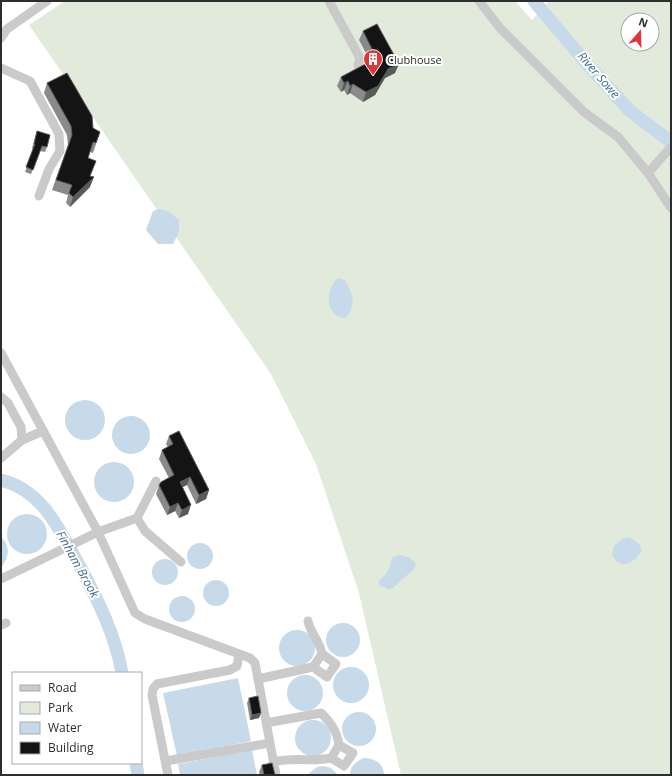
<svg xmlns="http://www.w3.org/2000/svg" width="672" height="776" viewBox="0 0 672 776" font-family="'Open Sans',sans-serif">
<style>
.green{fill:#e2eadb;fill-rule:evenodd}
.water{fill:#c7dae9}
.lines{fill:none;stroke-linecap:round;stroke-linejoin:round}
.river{stroke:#c7dae9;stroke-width:13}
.minor{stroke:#cacaca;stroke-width:9}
.wall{fill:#8a8a8a}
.shaded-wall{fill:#5a5a5a}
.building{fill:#141414;stroke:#5a5a5a}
.labels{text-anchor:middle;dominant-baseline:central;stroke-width:4;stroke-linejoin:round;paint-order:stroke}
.poi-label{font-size:11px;fill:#2d2d2d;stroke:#fff;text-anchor:start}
.water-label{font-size:12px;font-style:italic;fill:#3f698b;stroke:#fff}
</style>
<rect width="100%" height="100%" fill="#fff"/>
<!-- green -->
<path class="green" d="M65 1H515L532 20 549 1H671V775H401L359 593 316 464 271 374 29 25ZM628 20H652V44H628Z"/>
<!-- water -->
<path class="water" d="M159 209 168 211 179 220V232L173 244H158L146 230 153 211Z
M338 278 345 280C353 295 357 304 346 318 325 318 324 289 338 278Z
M65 420a20 20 0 1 1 40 0a20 20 0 1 1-40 0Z
M112 435a19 19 0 1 1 38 0a19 19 0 1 1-38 0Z
M94 482a20 20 0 1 1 40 0a20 20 0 1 1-40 0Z
M7 534a20 20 0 1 1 40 0a20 20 0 1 1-40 0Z
M1 537C11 546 9 558 1 567Z
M630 537 640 545 642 551C634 563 621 571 612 555L614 546 622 539Z
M187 556a13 13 0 1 1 26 0a13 13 0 1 1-26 0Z
M400 555 410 558 416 564 415 568 393 588 388 589 379 585V580L387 573 393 557Z
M152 572a13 13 0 1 1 26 0a13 13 0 1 1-26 0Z
M203 593a13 13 0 1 1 26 0a13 13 0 1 1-26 0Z
M169 609a13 13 0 1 1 26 0a13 13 0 1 1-26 0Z
M326 640a17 17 0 1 1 34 0a17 17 0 1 1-34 0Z
M279 648a18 18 0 1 1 36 0a18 18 0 1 1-36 0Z
M333 685a18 18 0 1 1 36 0a18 18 0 1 1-36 0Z
M287 693a18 18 0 1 1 36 0a18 18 0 1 1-36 0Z
M238 678 251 741 177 756 163 693Z
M342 729a17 17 0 1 1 34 0a17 17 0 1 1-34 0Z
M295 738a18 18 0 1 1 36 0a18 18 0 1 1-36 0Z
M252 750 257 775H180L178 764Z
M363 758C374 758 384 763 384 775H350C350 766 356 762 363 758Z
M324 766 331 768 338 775H307L317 767Z"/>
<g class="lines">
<!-- river -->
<path class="river" d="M534 1 589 66 630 111 671 142
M1 480C43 490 60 531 79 565 98 600 115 634 122 673
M136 763 138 775"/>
<!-- minor -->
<path class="minor" d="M329 1 360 58 358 65
M479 1 500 28 584 112 618 137 648 173 671 208
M1 38 7 29 47 1
M1 68 30 81 59 134 60 151 49 169 39 196
M648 173 671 147
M1 353 98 532 135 613 145 619 250 658 255 663 276 775
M1 397 8 403 21 427 22 440
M1 458 22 440 43 431
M137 518 145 531 181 562
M1 579 98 532 137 518 156 481
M308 621C310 633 320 641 322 654
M1 625 6 623
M322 654 336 664 327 677 313 667Z
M258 679 313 667
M266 723 321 713C331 723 337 731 339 745L331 758 344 766 353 753 339 745
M166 761 270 743
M273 762C293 757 312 762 331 758
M168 775 152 695 153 689 157 684 230 670 237 666 239 654"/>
</g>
<!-- wall -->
<path class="wall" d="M363 31 395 73 385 78 375 95 363 102 350 93 347 95 344 90 341 92 337 86 341 77 365 65 367 55 359 40Z
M47 83 93 128 100 132 93 153 90 152 88 158 90 187 70 207 66 203 68 195 52 190 68 145 67 135 44 93Z
M37 131 47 147 45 152 40 151 31 174 25 172 33 149 32 148Z
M169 436 209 490 206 499 196 504 187 485 182 487 188 514 179 518 175 511 167 515 156 494 159 485 169 478 159 459 162 450 168 447 166 444Z
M249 698 259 718 250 720 247 703Z
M262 765 275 775H260L259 772Z"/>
<!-- shaded-wall -->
<path class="shaded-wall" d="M399 64 395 73 385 78 375 95 363 102 366 92 388 69Z
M348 81 344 90 341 92 344 83Z
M353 84 350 93 347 95 350 86Z
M94 177 90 187 70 207 73 197Z
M190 477 187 485 177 490 180 482Z
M209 490 206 499 196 504 199 495Z
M178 503 175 511 167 515 170 507Z
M191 505 188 514 179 518 182 510Z
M261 713 259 718 250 720 252 715Z"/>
<!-- building -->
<path class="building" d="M377 24 399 64 388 69 378 86 366 92 353 84 350 86 348 81 344 83 341 77 371 61 368 55 369 50 372 49 363 31Z
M67 73 92 116 93 128 100 132 96 143 93 142 88 158 96 161 90 176 94 177 73 197 69 193 72 185 56 180 72 135 71 126 47 83Z
M37 131 50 135 47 147 42 146 33 170 26 167 35 144H34Z
M179 431 209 490 199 495 190 477 180 482 191 505 182 510 178 503 170 507 159 485 161 482 174 475 162 450 173 444 169 436Z
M258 696 261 713 252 715 249 698Z
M272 763 275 775H264L262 765Z"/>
<!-- icons -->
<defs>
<g id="building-pin" transform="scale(1)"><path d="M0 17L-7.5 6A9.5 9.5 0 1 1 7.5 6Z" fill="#dd3538" stroke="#fff"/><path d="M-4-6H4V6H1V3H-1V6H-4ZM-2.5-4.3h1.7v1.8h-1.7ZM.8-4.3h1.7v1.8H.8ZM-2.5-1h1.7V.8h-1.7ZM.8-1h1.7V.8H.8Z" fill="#fff"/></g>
</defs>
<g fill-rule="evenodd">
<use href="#building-pin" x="373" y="59"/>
</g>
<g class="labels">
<!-- poi labels -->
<g class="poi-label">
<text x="387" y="59">Clubhouse</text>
</g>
<!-- water labels -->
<g class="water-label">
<text transform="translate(599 75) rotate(49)">River Sowe</text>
<text transform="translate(78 564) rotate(61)">Finham Brook</text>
</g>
</g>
<!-- border -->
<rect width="672" height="776" fill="none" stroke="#2d2d2d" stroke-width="4"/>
<!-- legend -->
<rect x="12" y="672" width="130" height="92" fill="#ffffff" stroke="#ababab"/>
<rect x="20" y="685" width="20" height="6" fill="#cacaca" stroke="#ababab"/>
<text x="48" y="692" font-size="12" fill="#2d2d2d">Road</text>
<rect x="20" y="702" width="20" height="12" fill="#e2eadb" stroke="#ababab"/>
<text x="48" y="712" font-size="12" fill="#2d2d2d">Park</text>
<rect x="20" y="722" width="20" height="12" fill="#c7dae9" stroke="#ababab"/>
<text x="48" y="732" font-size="12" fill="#2d2d2d">Water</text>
<rect x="20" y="742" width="20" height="12" fill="#141414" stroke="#ababab"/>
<text x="48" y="752" font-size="12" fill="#2d2d2d">Building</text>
<!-- north arrow -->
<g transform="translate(640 32) rotate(20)"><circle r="19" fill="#ffffff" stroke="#ababab"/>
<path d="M0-3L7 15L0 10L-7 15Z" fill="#dd3538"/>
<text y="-6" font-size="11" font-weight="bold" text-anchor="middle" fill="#2d2d2d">N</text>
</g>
</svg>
